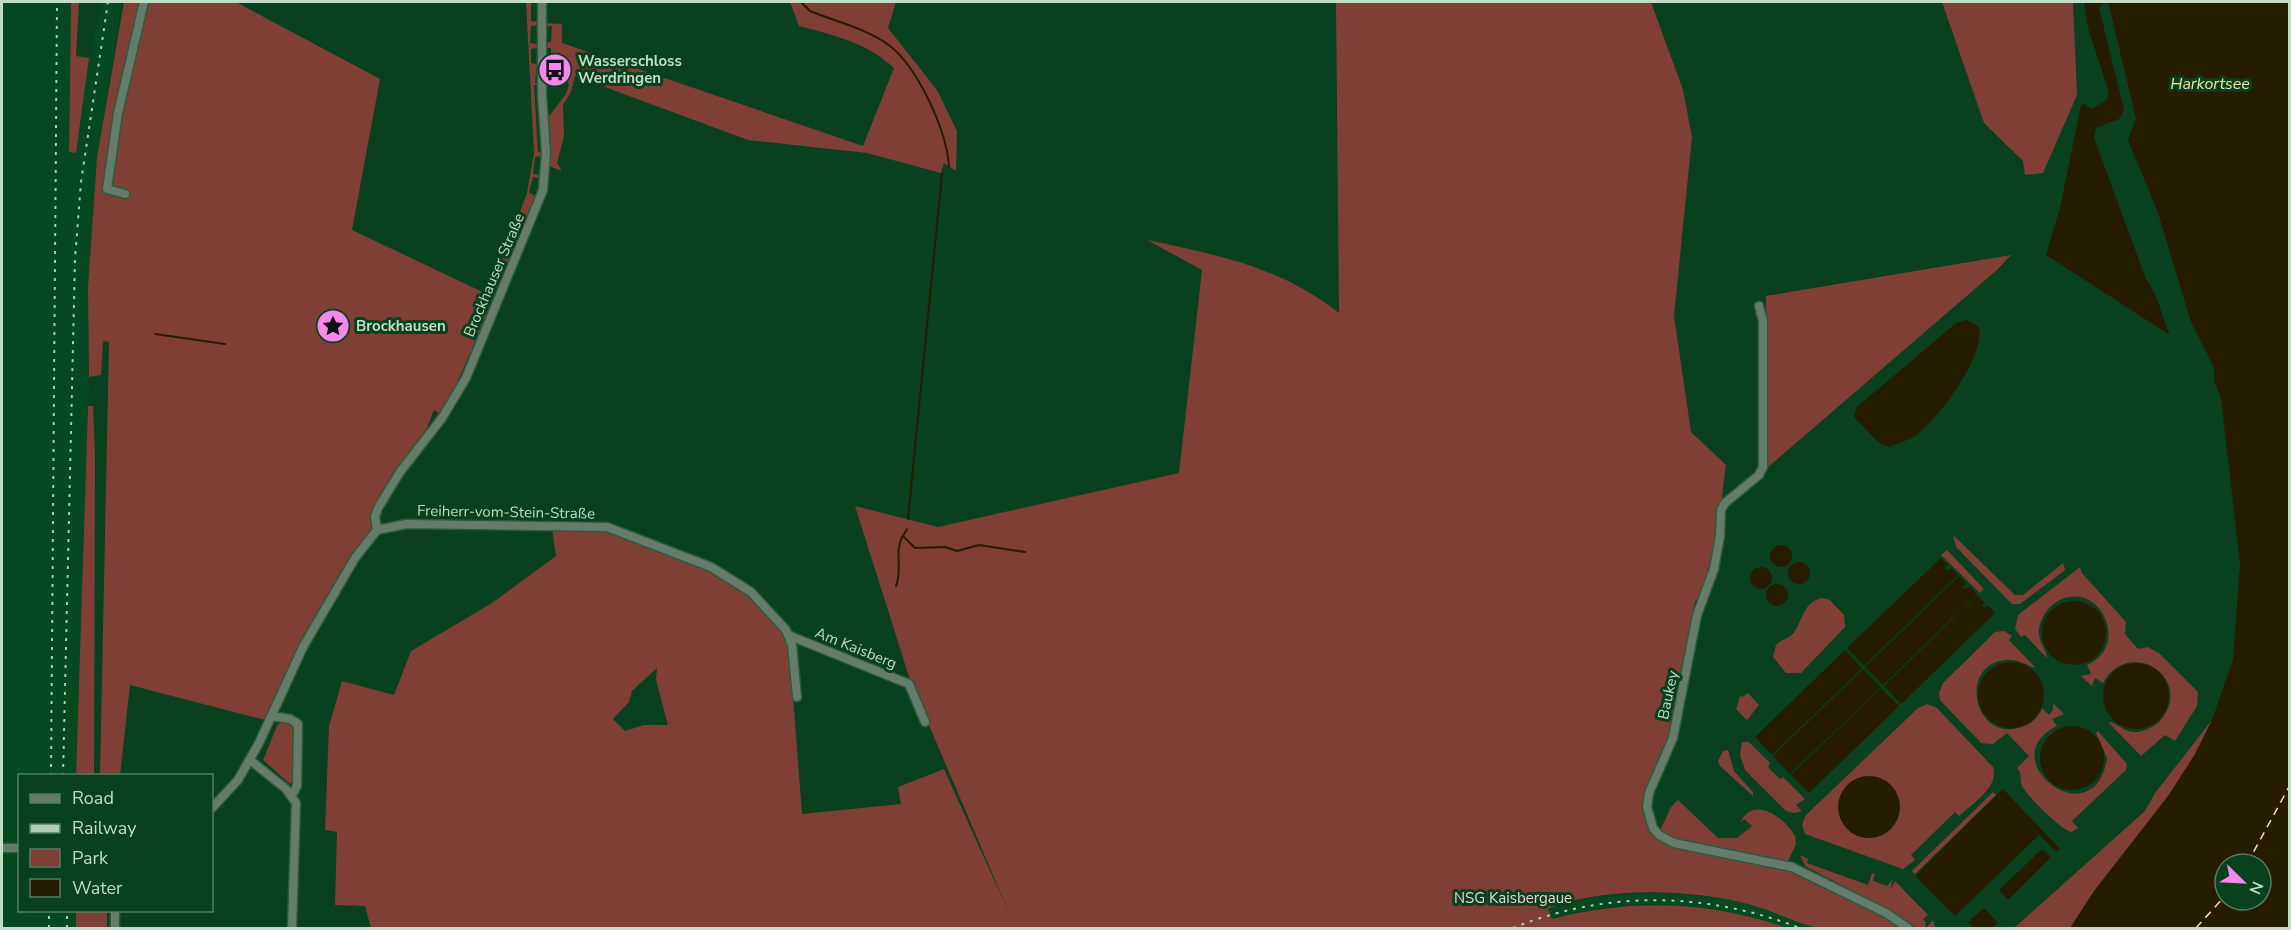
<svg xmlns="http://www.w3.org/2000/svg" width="2291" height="930" viewBox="0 0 2291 930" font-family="'Nunito Sans',sans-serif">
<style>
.built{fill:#06481f}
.green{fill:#7f3f35;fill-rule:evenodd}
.water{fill:#261c00;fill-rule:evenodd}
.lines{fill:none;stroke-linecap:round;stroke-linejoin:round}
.stream{stroke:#261c00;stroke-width:2}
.ferry{stroke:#fae19e;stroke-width:1.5;stroke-dasharray:8 6;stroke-linecap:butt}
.minor-casing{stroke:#2a5c3b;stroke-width:11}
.minor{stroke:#667c6a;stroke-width:8}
.rail{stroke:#afccb4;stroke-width:2;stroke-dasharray:3 6;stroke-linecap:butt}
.labels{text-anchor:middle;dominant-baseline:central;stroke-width:6;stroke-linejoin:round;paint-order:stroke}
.poi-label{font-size:15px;font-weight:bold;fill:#c2dcc6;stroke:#09401d;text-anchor:start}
.street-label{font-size:15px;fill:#c2dcc6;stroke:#09401d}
.park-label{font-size:15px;fill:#eed5d0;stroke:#09401d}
.water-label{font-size:16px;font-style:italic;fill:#fae19e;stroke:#09401d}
</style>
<rect width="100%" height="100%" fill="#09401d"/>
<!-- built -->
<path class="built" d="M2 2H71L69 152 76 153 89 58 102 2H122L97 157 88 287 89 377 76 775 20 776V910L76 911V928H2Z
M1653 893 1690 894 1727 899 1777 912 1819 928H1787L1708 908 1642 904 1620 905 1524 928H1494L1558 906 1598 897Z"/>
<!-- green -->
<path class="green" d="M71 2H79L76 56 89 58 76 153 69 152Z
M124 2H236L380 79 352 230 489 295 527 193 534 153 526 2H538L531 3V21L538 22V25L531 26 530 43 537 44V48L531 49V63L537 64 535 83 537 85H534L538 152 542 153V156L535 157 533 174 540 175V178L533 177 529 193 536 196 528 213 530 215 528 220 526 219 520 233 522 234 504 271V277H502L480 336 477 335 472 349 474 350 472 356 469 355C460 376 454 392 439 414L435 410 433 412 421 444 378 508 376 524 325 609 269 721 130 685 120 775H100L109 342 103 341 101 375 89 377 88 287 97 157Z
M790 2H896L888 28 937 90 957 131 956 171 944 163 941 173 867 153 748 140 575 76 571 92 563 105 564 136 557 163 562 171 549 166V116L566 94 569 84 560 70 551 69 544 71V60H551V48H545V43L551 42 552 26H544V23L562 24V43L863 146 894 68C868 43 833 35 799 26Z
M1336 2H1651L1683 90 1692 137 1674 316 1691 432 1726 465C1719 509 1720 565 1695 602L1671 737 1648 792 1658 837 1793 871 1878 913 1899 928C1874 928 1846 930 1821 928 1801 926 1772 910 1751 905 1694 889 1603 886 1548 909L1552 919C1632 898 1710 901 1787 928H371L365 906 335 905 337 832 325 830 329 726 342 681 394 695 411 651 492 603 556 556 552 529 607 528 710 567 764 605 789 644 802 814 901 804 898 787 944 769 1010 915 911 683 855 506 938 527 1179 473 1202 270 1147 240C1219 255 1280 267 1339 313ZM657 668 656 680 668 725H644L625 731 613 719 629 702 632 691Z
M1942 2H2073L2077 95 2043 173 2025 175 2023 161 1984 123Z
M2011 255 1998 269 1768 467 1766 296Z
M88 406H93L95 455 94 775 76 776Z
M1953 535 2015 595H2023L2063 563 2065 570 2020 604H2012L1956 547Z
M1947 550 1984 589 1980 593 1941 555Z
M2080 567 2082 573 2126 622 2125 634 2138 649 2148 647 2160 654 2198 692 2197 706 2175 741 2165 735 2141 756 2108 722C2116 722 2125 733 2137 732 2147 731 2158 725 2164 716 2191 675 2128 637 2103 683L2095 678 2092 686 2081 676 2091 674 2087 665C2132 646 2099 577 2056 602 2047 608 2041 618 2039 629 2037 640 2047 650 2047 658L2025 635 2021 637 2015 629 2018 615Z
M1822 598 1830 600 1844 615 1845 627 1801 673H1786L1773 657 1776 645C1783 638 1790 639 1795 631 1803 618 1804 602 1822 598Z
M2004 631 2012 636 2009 640 2036 668C2029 667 2018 658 2006 660 1957 664 1974 744 2022 727 2031 724 2039 717 2042 708L2049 715 2053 710V703L2064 714 2052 719 2057 726C1989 759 2095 840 2107 758L2096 733 2098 731 2127 764 2126 770 2072 821 2078 828 2072 832C2063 832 2027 796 2022 786 2019 778 2023 775 2017 768L2029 756 2007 733 1993 744 1981 743 1940 700 1939 693 1943 683 1995 632Z
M1748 693 1759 705 1747 720 1736 709 1740 696 1742 697Z
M1927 704 1937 708 1993 767C2000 786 1972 804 1959 816L1955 812 1911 855 1915 860 1903 869 1805 834 1802 825 1805 816 1918 708Z
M2212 720 2115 928H2014L2145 811 2155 793Z
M281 722H288L294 726V780L290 784 263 760 277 726Z
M1742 742H1749L1770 763 1768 767 1780 779 1783 777 1805 799 1796 805 1802 811 1795 813 1786 811 1745 770 1740 755Z
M1728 750 1734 771 1753 792V796L1720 766 1718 761 1723 751Z
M1993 792 1996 795 1915 874 1912 871Z
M1678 800 1718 838H1737L1752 826 1744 819 1740 823C1753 794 1785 818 1795 836L1796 844 1788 861 1786 863 1679 842 1660 831 1671 807Z
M1800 855 1808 859 1807 863 1868 885 1872 873 1875 874 1873 881 1887 886 1893 879 1890 890 1895 881 1928 915 1923 919 1926 923 1925 926 1927 927 1933 920 1935 928H1917L1891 911 1805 866Z
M76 911H107V928H76Z"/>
<!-- water -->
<path class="water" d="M2084 2H2289V928H2070L2094 891 2168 796 2195 754 2212 720 2233 660 2240 564 2221 398 2214 381V367L2191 322 2158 213 2128 140 2136 119 2109 5 2105 2 2099 8 2124 110 2119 119 2096 128 2094 138 2146 279C2159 296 2161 315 2170 335L2046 255 2060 208 2081 105 2083 103 2091 109 2107 100 2109 93 2088 28ZM2225 864H2261V900H2225Z
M1967 320 1979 327C1985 357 1941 414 1919 433 1911 440 1898 443 1889 447L1878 442 1854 417 1857 407 1956 323Z
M1770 556a11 11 0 1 1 22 0a11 11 0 1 1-22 0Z
M1941 558 1948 565 1945 568 1947 571 1951 568 1958 575 1864 666 1847 648Z
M1788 573a11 11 0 1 1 22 0a11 11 0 1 1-22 0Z
M1750 578a11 11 0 1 1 22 0a11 11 0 1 1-22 0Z
M1959 576 1967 584 1963 587 1965 589 1969 586 1977 594 1883 685 1865 667Z
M1766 595a11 11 0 1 1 22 0a11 11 0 1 1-22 0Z
M1977 595 1985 603 1982 606 1984 608 1987 605 1995 613 1901 704 1884 686Z
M2042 633a32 32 0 1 1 64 0a32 32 0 1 1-64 0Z
M1845 650 1862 668 1772 755 1755 737Z
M1978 695a33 33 0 1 1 66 0a33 33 0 1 1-66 0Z
M2103 696a33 33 0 1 1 66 0a33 33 0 1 1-66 0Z
M1863 669 1881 687 1790 774 1773 756Z
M1881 688 1899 706 1809 793 1791 775Z
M2040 758a32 32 0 1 1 64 0a32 32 0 1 1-64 0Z
M1838 807a31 31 0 1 1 62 0a31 31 0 1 1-62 0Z
M2003 789 2060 849 2056 852 2033 828 2039 835 1955 916 1916 877 1917 874Z
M2042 849 2051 857 2008 900 1999 890Z
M1984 908 1998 923 1992 928H1974L1968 922Z"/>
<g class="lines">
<!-- stream -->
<path class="stream" d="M801 2 810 11C834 21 864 28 886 43 917 64 947 131 949 167
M155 334 225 344
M908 519 942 174
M907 529 903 536 915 548 945 547 957 551 979 545 1025 552
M896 586C903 569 894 554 902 537"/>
<!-- ferry -->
<path class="ferry" d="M2247 864 2290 785
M2196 928 2225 896"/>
<!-- minor casing -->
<g class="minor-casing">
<path id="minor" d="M125 194 107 189 118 113 144 2
M1759 306 1763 321V467L1759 475 1725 503 1721 510 1720 536 1714 569 1697 615 1673 738 1649 793 1647 807 1653 828 1659 835 1674 843 1792 867 1886 913 1908 928
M377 530 375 517 378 508 400 472 442 418 466 378 543 190 546 153 542 95V2
M788 635 909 684 925 722
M271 716 290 719 298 724 297 786 292 795
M250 760 286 789 296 803 292 928
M212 808 238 780 259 743 303 647 355 558 377 530 406 524 607 527 711 567 751 592 786 630 792 645 797 697
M2 848H20
M115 910V928"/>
</g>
<!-- minor -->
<use href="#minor" class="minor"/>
<!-- rail -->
<path class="rail" d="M51 776 57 2
M63 776 75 259 81 182 108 2
M49 928V910
M67 928V910
M1513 928C1607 890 1706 892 1800 928"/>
</g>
<!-- icons -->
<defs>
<g id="bus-disc" transform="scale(1.725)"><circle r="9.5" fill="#f688ed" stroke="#09401d"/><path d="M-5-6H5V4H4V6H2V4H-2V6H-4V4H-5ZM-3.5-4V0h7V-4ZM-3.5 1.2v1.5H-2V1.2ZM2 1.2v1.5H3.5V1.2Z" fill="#111"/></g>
<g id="sight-disc" transform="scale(1.725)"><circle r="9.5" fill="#f688ed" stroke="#09401d"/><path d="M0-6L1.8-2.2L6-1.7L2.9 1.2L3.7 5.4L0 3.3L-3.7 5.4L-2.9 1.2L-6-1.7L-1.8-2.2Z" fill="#111"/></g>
</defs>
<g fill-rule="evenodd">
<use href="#bus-disc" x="555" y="70"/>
<use href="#sight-disc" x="333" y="326"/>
</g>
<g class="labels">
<!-- poi labels -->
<g class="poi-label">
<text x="578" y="61">Wasserschloss<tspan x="578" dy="17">Werdringen</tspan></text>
<text x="356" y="326">Brockhausen</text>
</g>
<!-- street labels -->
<g class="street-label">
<text transform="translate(494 275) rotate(-67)">Brockhauser Straße</text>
<text transform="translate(506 512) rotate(1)">Freiherr-vom-Stein-Straße</text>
<text transform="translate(856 648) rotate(22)">Am Kaisberg</text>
<text transform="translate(1668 695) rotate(-78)">Baukey</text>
</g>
<!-- park labels -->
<g class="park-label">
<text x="1513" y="898">NSG Kaisbergaue</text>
</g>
<!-- water labels -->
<g class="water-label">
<text x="2210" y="84">Harkortsee</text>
</g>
</g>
<!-- border -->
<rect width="2291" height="930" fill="none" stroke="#c2dcc6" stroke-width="6"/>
<!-- legend -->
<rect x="18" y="774" width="195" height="138" fill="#09401d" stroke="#537e61" stroke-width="1.5"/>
<rect x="30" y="794" width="30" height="9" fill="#667c6a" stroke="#537e61" stroke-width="1.5"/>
<text x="72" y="804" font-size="18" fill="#c2dcc6">Road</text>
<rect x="30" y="824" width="30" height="9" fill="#afccb4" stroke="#537e61" stroke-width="1.5"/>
<text x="72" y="834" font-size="18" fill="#c2dcc6">Railway</text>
<rect x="30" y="849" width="30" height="18" fill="#7f3f35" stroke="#537e61" stroke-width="1.5"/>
<text x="72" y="864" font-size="18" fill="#c2dcc6">Park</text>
<rect x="30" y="879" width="30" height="18" fill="#261c00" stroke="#537e61" stroke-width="1.5"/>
<text x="72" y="894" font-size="18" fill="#c2dcc6">Water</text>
<!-- north arrow -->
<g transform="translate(2243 882) rotate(114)"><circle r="28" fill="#09401d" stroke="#537e61" stroke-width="1.5"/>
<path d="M0-4.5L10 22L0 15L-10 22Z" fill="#f688ed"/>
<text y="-9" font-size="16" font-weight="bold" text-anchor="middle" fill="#c2dcc6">N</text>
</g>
</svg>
